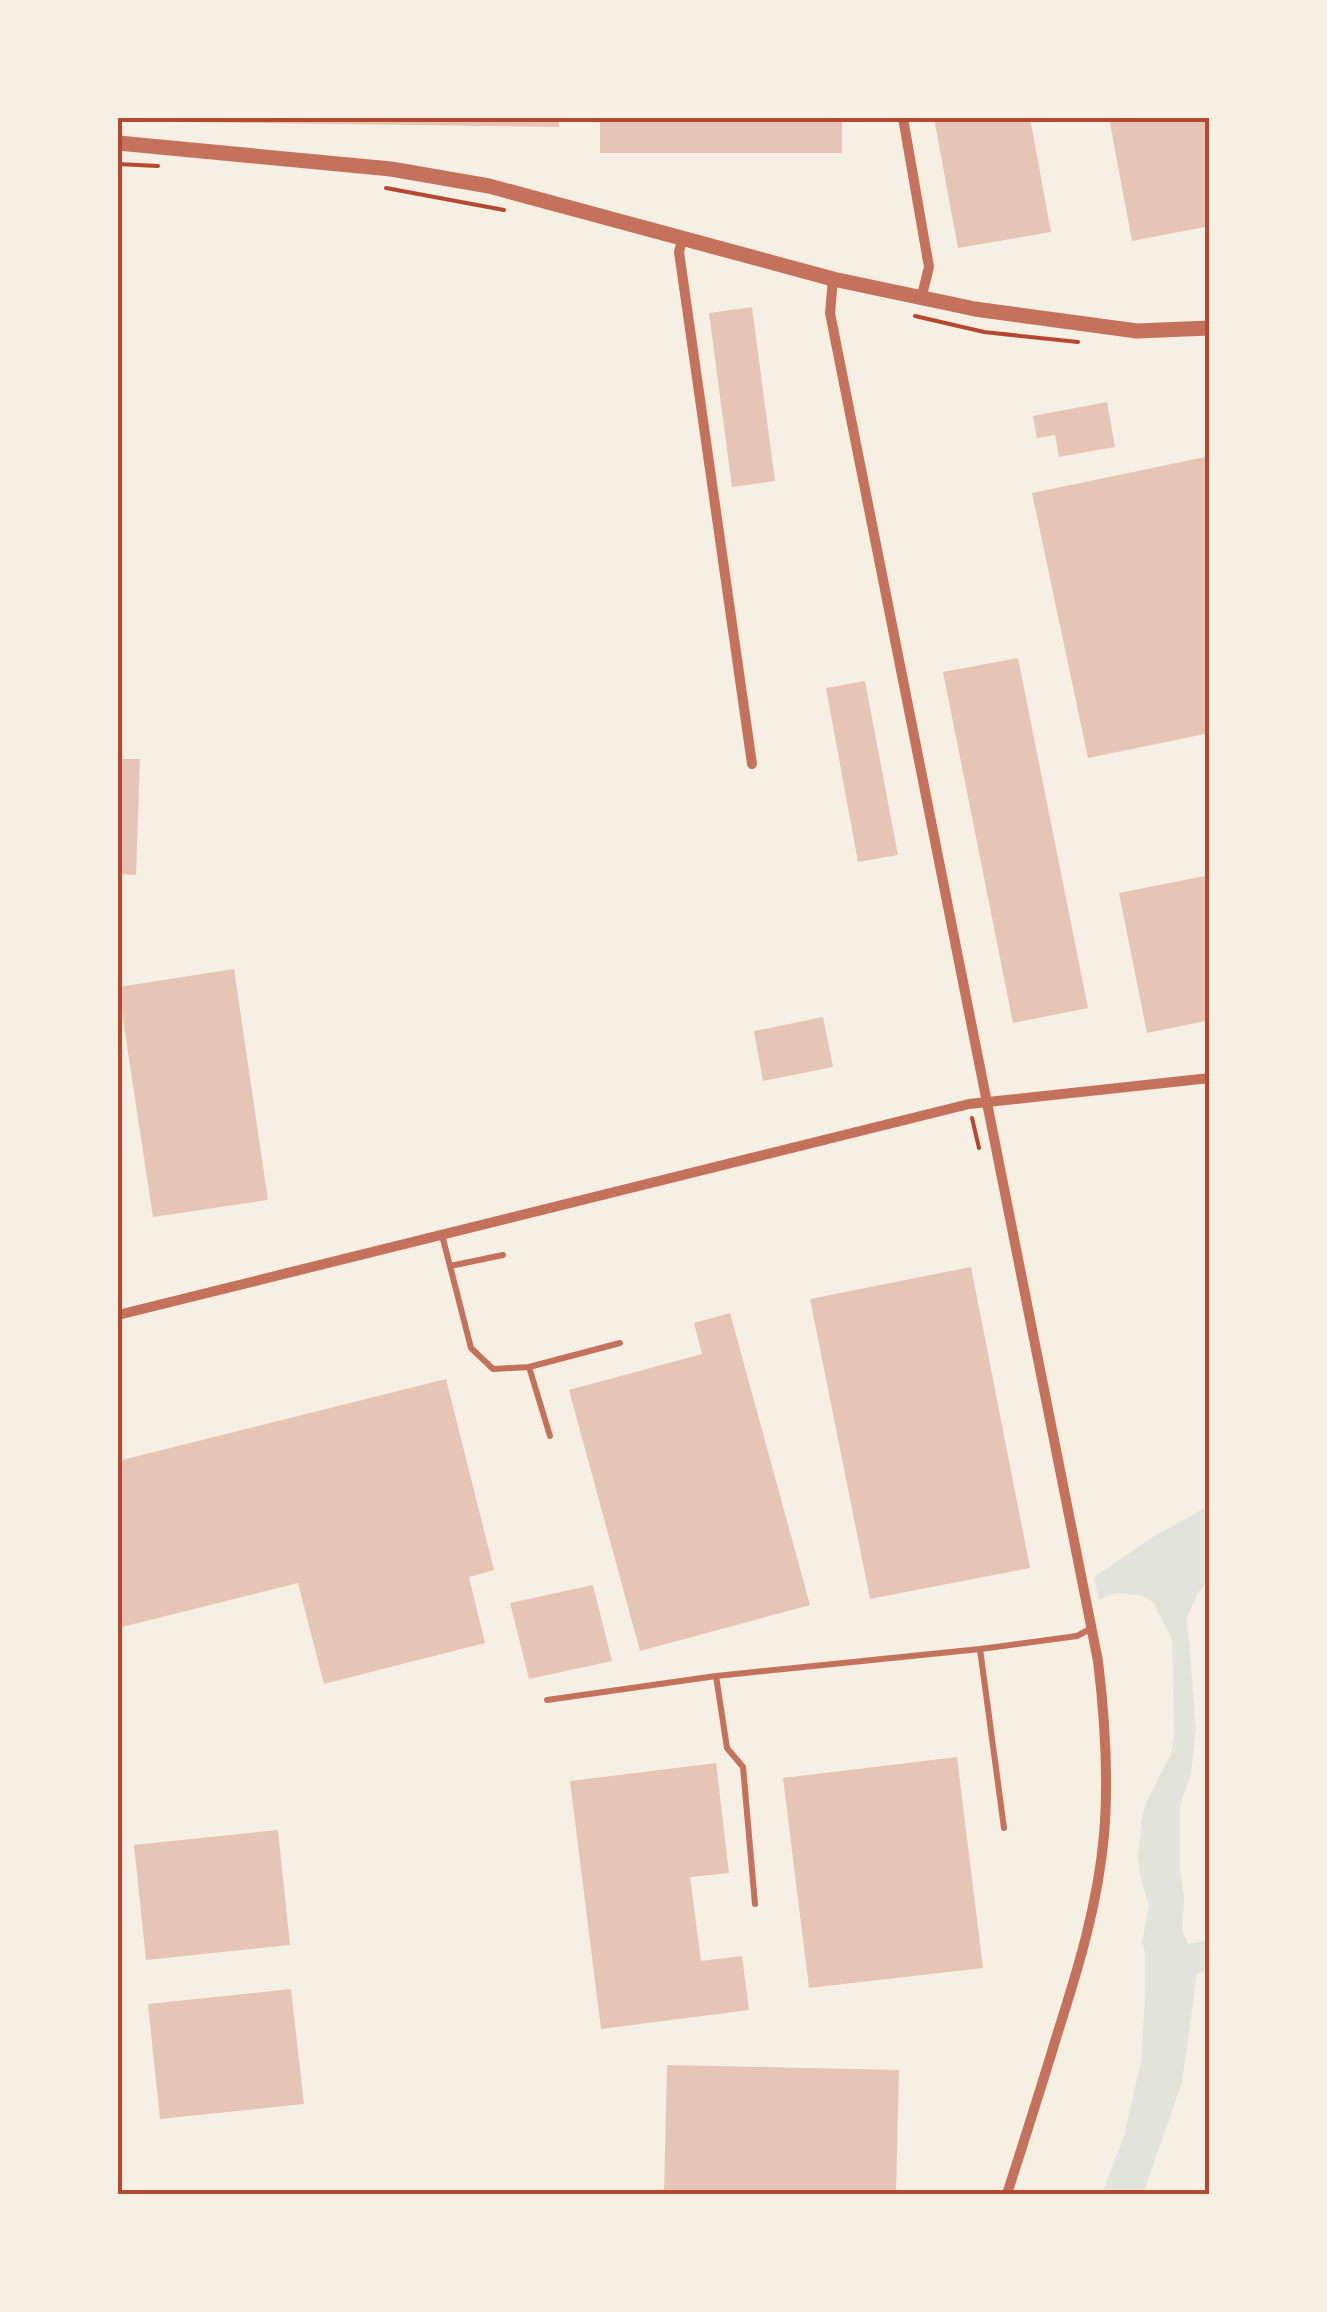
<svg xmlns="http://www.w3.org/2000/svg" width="1327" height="2312" viewBox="0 0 1327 2312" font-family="'Libre Baskerville',serif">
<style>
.green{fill:#e2e4dc}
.building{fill:#e6c5b7}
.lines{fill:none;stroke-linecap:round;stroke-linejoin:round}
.path{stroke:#b5482f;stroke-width:4}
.service{stroke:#c5725c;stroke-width:6}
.minor{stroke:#c5725c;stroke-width:10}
.tertiary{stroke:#c5725c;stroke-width:15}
.neatline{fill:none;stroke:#b5482f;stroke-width:4}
</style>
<rect width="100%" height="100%" fill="#f6efe4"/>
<!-- green -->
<path class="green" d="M1209 1506V1579L1198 1593 1187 1617 1196 1730 1191 1774 1180 1804V1870L1184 1896 1182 1930 1188 1944 1209 1940V1969L1197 1974 1182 2082 1143 2194H1102L1124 2136 1141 2061 1145 1996V1951L1142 1942 1149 1906 1140 1875 1138 1857 1142 1817 1146 1803 1171 1754 1174 1735 1172 1639 1153 1602 1140 1595 1115 1593 1099 1600 1094 1577 1156 1535Z"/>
<!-- building -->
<path class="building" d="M169 118H559V127L169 122Z
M600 118H842V153H600Z
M934 118H1030L1051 232 958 248Z
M1109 118H1207L1210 129V226L1132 241Z
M752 307 775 481 732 487 709 313Z
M1107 402 1115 447 1059 457 1055 435 1037 438 1033 416Z
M1210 456V733L1088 758 1032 493Z
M1018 658 1088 1008 1013 1023 943 672Z
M865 681 898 855 858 862 826 688Z
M118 759H140L136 875 118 874Z
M1210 875V1020L1147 1033 1119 893Z
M234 969 268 1200 153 1217 118 987Z
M823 1017 833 1067 763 1081 754 1031Z
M971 1267 1030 1568 870 1599 810 1299Z
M730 1313 810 1605 640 1651 569 1390 702 1354 694 1323Z
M446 1379 494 1570 469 1577 485 1643 324 1684 298 1583 118 1628V1461Z
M593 1585 612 1661 529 1679 510 1603Z
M957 1757 983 1968 809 1988 783 1778Z
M716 1763 729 1873 690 1877 701 1961 742 1956 749 2010 601 2029 570 1781Z
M278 1830 290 1945 146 1960 134 1845Z
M291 1989 304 2104 160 2119 148 2004Z
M667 2065 899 2070 896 2194H664Z"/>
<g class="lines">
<!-- path -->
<path class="path" d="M118 164 158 166
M386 188 504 210
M915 316 984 332 1078 342
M972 1118 979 1148"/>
<!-- service -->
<path class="service" d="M442 1235 471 1348 493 1369 529 1367 620 1343
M450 1266 503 1255
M529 1367 550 1436
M980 1649 1004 1828
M716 1676 727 1748 743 1767 755 1904
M547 1700 716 1676 980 1649 1077 1636 1090 1629"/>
<!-- minor -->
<path class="minor" d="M903 118 929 267 921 299
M683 237 679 252 752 764
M833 279 830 313 1098 1661C1105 1719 1109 1776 1104 1835 1098 1904 1078 1969 1057 2035 1041 2088 1024 2141 1007 2194
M118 1315 969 1104 1210 1078"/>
<!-- tertiary -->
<path class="tertiary" d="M118 143 391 169 489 186 833 279 975 309 1137 331 1210 328"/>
</g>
<!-- border -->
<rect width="1327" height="2312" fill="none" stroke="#f6efe4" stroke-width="240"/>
<rect x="120" y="120" width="1087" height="2072" class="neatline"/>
</svg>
